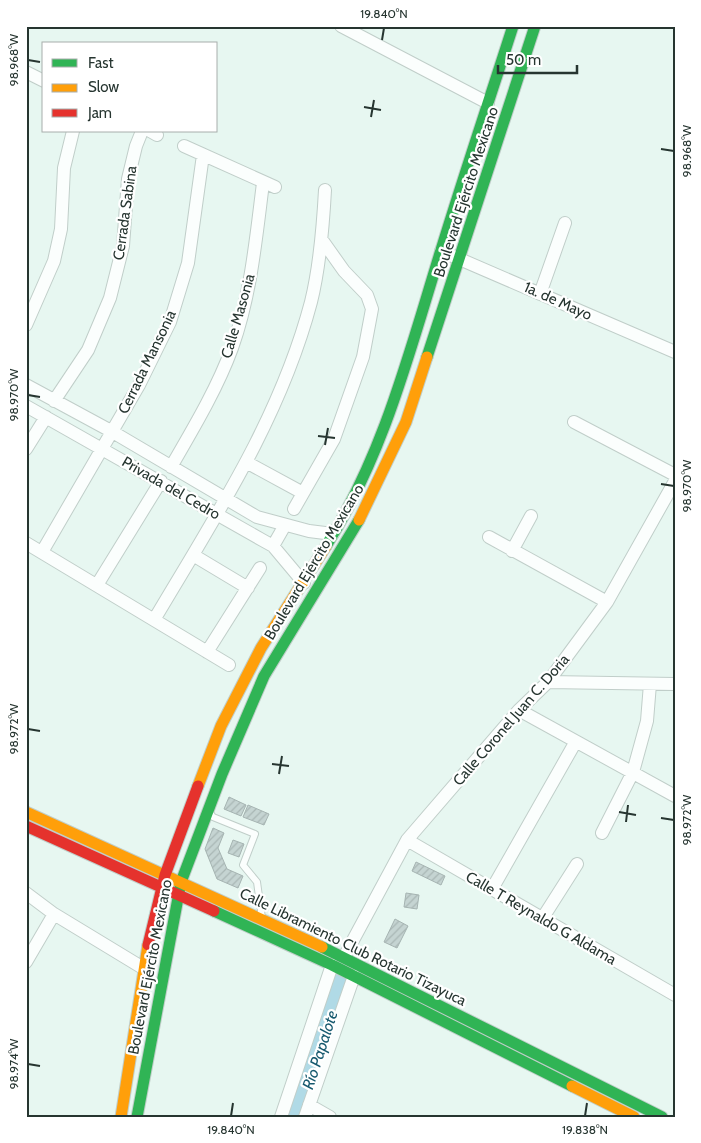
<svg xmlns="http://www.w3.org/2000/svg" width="701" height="1143" viewBox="0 0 701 1143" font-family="Cabin,sans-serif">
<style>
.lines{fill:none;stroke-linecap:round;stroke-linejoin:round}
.river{stroke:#b0dae6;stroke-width:19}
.building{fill:url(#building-hatch);stroke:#a6b4b2}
.lane-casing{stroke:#c0cec9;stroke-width:8}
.street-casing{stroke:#c0cec9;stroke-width:14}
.fast-casing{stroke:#c0cec9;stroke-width:13}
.slow-casing{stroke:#c0cec9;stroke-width:13}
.jam-casing{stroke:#c0cec9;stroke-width:13}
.lane{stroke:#fbfefd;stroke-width:6}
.street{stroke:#fbfefd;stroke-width:12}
.fast{stroke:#30b455;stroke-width:11}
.slow{stroke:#ff9f0a;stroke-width:11}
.jam{stroke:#e5322d;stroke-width:11}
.ticks{fill:none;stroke:#263530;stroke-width:2}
.labels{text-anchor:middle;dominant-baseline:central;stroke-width:4.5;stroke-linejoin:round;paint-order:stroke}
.street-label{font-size:15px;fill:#263530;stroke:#fff}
.water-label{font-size:16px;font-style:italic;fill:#175a6f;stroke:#fff}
.neatline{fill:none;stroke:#263530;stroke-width:2}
.ticks-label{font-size:12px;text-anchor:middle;fill:#263530}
</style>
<defs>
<pattern id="building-hatch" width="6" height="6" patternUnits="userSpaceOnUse" patternTransform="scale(1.25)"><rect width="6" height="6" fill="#c5d4d2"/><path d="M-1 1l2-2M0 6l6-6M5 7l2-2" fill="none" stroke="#a9b7b5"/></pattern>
</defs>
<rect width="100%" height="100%" fill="#e7f7f1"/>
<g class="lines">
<!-- river -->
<path class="river" d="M298 1117 342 982"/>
</g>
<!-- building -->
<path class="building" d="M229 797 246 805 241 816 224 809Z
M248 805 269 814 264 825 243 817Z
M213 828 224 833 218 848 227 869 243 876 238 888 217 879 205 849Z
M233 840 244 844 239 857 228 853Z
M416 862 445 876 441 885 412 871Z
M406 893 419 895 417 909 404 907Z
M395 919 408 926 397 948 384 942Z"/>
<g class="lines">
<!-- lane casing -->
<g class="lane-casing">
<path id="lane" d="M210 813 213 817 255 834 243 865 257 882 262 918"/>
</g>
<!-- street casing -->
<g class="street-casing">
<path id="street" d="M341 26 488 103
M26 72 44 81
M150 131 157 135
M184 146 275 187
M441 251 675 352
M540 294 565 223
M26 325 54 261 61 229 64 168 73 131
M26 385 111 431 257 517 309 531 333 534
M54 401 88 350 110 298 123 246 128 179 136 146 142 131
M26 406 264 541 273 546 304 583
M574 422 675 475
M26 449 46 417
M246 462 303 493
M171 467C193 429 217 389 232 348 251 295 256 238 263 183
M294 509 334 439 363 357 372 309 367 295 344 271 322 240
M489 537 607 602
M26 543 229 665
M273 546 285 525
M512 551 531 516
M42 552 139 385 170 322 188 263 203 155
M193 555 248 588
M97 585 161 481
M154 620C215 517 280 419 311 302 320 266 323 227 325 190
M207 652 260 568
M548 682 675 684
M519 710 675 796
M602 833 633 772 647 721 650 684
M407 840 675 995
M492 889 575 743
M26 893 54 914 143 968
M542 919 577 864
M344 957 407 840 519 710 548 682 607 602 675 481
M26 962 54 914
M309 1105 330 1117
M281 1117 332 965
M305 1117 354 976"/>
</g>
<!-- fast casing -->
<g class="fast-casing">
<path id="fast" d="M427 357 535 26
M326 546C384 454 409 353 441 250 464 175 489 101 513 26
M214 911 332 965 572 1086
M322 947 662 1117
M137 1117 181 882 222 774 264 676 359 520"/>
</g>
<!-- slow casing -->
<g class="slow-casing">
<path id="slow" d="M359 520 406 422 427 357
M198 786 221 726 261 648 326 546
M26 812 322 947
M572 1086 634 1117
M121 1117 148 945"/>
</g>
<!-- jam casing -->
<g class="jam-casing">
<path id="jam" d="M26 826 214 911
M148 945 165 875 198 786"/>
</g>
<!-- lane -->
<use href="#lane" class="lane"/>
<!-- street -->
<use href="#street" class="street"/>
<!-- fast -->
<use href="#fast" class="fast"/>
<!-- slow -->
<use href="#slow" class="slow"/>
<!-- jam -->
<use href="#jam" class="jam"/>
</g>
<!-- ticks -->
<path class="ticks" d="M382 40 384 28M28 60 40 62M364 107 381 110M371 117 374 100M661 149 674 151M28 395 40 397M318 436 335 438M325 445 328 428M661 484 674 486M28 729 40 731M272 764 289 766M279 774 282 756M619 812 636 815M661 818 674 820M626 822 628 805M28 1064 40 1066M231 1116 233 1103M585 1116 587 1103"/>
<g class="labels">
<!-- street labels -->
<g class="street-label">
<text transform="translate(466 192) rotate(-72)">Boulevard Ejército Mexicano</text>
<text transform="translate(125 213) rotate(-82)">Cerrada Sabina</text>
<text transform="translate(558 301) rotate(24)">1a. de Mayo</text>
<text transform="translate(238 316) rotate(-74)">Calle Masonia</text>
<text transform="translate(147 362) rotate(-64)">Cerrada Mansonia</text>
<text transform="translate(171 488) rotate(30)">Privada del Cedro</text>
<text transform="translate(314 562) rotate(-59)">Boulevard Ejército Mexicano</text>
<text transform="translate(511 720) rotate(-49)">Calle Coronel Juan C. Doria</text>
<text transform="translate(541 918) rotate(30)">Calle T Reynaldo G Aldama</text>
<text transform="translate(353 947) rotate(26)">Calle Libramiento Club Rotario Tizayuca</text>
<text transform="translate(150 967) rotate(-79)">Boulevard Ejército Mexicano</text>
</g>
<!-- water labels -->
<g class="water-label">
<text transform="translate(320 1050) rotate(-72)">Río Papalote</text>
</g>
</g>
<!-- border -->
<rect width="701" height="1143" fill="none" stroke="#ffffff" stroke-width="55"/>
<!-- legend -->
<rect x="42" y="42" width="175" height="90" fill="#ffffff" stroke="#a8aeac"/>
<rect x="52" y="59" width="25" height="8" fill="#30b455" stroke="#a8aeac"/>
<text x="88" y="68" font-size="15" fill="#263530">Fast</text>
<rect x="52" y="84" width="25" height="8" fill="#ff9f0a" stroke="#a8aeac"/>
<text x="88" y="92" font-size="15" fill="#263530">Slow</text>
<rect x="52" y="109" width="25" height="8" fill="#e5322d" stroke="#a8aeac"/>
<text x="88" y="118" font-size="15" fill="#263530">Jam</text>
<!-- scale -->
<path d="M498 65v8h79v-8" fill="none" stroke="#263530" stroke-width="2.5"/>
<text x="506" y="65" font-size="15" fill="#263530" stroke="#ffffff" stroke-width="4" paint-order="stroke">50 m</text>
<rect x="28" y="28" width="646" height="1088" class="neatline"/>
<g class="ticks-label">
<text x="384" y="18">19.840°N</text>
<text transform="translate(14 60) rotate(-90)" y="4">98.968°W</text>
<text transform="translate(687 151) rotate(-90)" y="4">98.968°W</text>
<text transform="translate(14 395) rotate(-90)" y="4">98.970°W</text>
<text transform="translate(687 486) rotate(-90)" y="4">98.970°W</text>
<text transform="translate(14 729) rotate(-90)" y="4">98.972°W</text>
<text transform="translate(687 820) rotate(-90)" y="4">98.972°W</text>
<text transform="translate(14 1064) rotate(-90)" y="4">98.974°W</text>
<text x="231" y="1134">19.840°N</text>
<text x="585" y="1134">19.838°N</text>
</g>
</svg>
